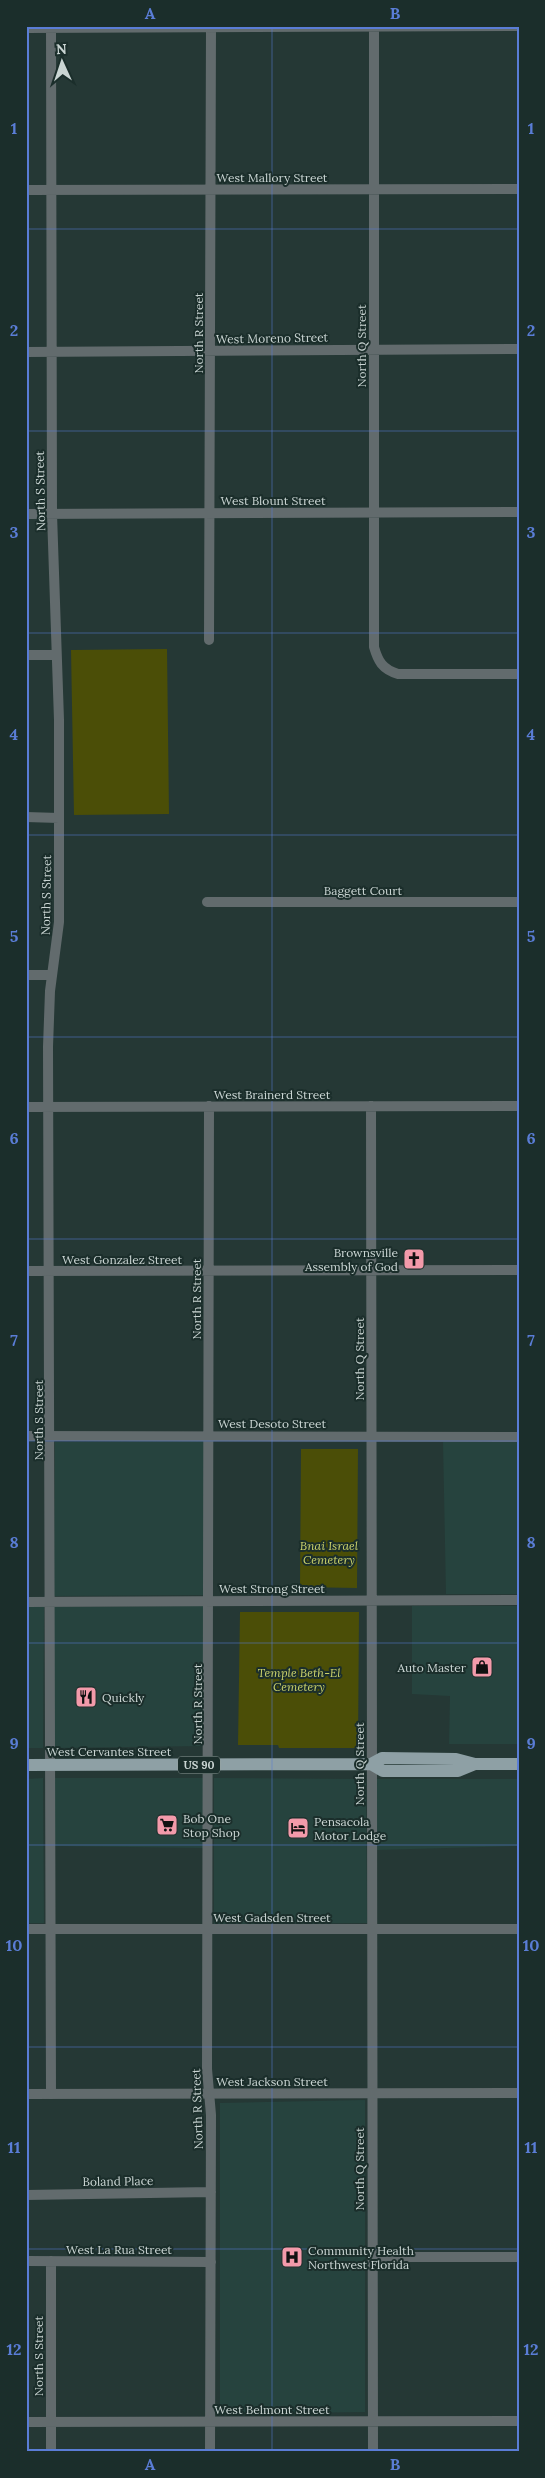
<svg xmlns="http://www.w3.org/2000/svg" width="545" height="2478" viewBox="0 0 545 2478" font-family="Lora,serif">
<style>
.built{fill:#26433e}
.green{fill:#4b4e07}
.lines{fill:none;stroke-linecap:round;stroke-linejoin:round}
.minor{stroke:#626b6d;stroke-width:10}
.tertiary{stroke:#626b6d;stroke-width:10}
.primary{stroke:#8ea0a5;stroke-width:12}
.grid{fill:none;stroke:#5a7dd6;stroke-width:1;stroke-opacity:0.55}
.labels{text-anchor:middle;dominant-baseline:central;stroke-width:4;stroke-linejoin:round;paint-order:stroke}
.shield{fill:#1b2e2b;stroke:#96a3a1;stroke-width:1}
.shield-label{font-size:11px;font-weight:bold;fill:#cad5d3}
.street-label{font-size:12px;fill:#cad5d3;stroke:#1b2e2b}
.poi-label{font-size:12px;fill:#cad5d3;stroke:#1b2e2b;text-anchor:start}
.park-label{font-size:12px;font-style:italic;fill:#cad16b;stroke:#1b2e2b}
.neatline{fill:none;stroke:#5a7dd6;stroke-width:2}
.grid-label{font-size:16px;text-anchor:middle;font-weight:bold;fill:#5a7dd6}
</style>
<rect width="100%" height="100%" fill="#253835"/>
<!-- built -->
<path class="built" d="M204 1441V1595L54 1596 55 1442Z
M443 1442H519V1594H446Z
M204 1606V1746L54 1748V1607Z
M412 1606H519V1744H449L450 1696 412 1694Z
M26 1607H44L43 1748H26Z
M43 1778 44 1923H26V1779Z
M53 1778H204V1848L54 1846Z
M214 1778 366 1779 367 1923 214 1924Z
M377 1779H519V1846L377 1850Z
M365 2100V2412L220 2414V2103Z"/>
<!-- green -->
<path class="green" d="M167 649 169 814 74 815 71 650Z
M301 1449H358L357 1588 300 1587Z
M240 1612H359L358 1748H279L278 1745H238Z"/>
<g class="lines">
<!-- minor -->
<path class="minor" d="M374 26V647C378 661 382 669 398 674H519
M26 28 519 26
M26 190 519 189
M26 352 519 349
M26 514 519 512
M209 640 211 26
M26 655H56
M26 817 59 818
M207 902H519
M26 975H52
M209 1106 207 2069 211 2115 210 2452
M371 1106 373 2452
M26 1107 519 1106
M26 1271 519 1270
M26 1436 519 1437
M26 1602 519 1600
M26 1929H519
M51 2094 48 1047 50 991 59 922V720L52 514 51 26
M26 2195 211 2192
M372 2257H519
M26 2261 211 2262
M26 2422 519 2421
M51 2452V2261"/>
<!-- tertiary -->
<path class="tertiary" d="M26 2094 519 2093"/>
<!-- primary -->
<path class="primary" d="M371 1764 383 1771H458L475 1764
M26 1765 371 1764 382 1758 456 1759 475 1764H519"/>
</g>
<!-- grid -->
<path class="grid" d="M272 26V2452M26 229H519M26 431H519M26 633H519M26 835H519M26 1037H519M26 1239H519M26 1441H519M26 1643H519M26 1845H519M26 2047H519M26 2249H519"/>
<!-- icons -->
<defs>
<g id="church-square" transform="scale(1.125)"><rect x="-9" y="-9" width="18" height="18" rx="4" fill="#f39aaa" stroke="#1b2e2b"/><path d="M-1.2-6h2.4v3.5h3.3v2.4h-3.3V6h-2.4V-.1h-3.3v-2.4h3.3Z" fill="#111"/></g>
<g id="shop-square" transform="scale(1.125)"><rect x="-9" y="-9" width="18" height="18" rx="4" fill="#f39aaa" stroke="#1b2e2b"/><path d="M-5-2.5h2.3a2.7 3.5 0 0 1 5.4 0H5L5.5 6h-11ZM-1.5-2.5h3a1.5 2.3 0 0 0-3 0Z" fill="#111"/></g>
<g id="restaurant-square" transform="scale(1.125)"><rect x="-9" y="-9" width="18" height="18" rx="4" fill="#f39aaa" stroke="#1b2e2b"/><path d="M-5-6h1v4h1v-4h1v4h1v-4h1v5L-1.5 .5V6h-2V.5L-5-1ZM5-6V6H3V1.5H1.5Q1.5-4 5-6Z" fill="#111"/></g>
<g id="supermarket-square" transform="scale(1.125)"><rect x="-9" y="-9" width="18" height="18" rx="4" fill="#f39aaa" stroke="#1b2e2b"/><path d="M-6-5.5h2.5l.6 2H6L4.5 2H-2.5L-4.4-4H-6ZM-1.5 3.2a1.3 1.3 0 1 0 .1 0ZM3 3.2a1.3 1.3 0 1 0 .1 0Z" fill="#111"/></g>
<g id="hotel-square" transform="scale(1.125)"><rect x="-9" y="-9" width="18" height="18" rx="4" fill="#f39aaa" stroke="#1b2e2b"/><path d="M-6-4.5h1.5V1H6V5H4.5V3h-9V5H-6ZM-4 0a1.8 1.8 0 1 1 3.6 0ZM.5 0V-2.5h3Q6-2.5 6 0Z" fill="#111"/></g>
<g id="hospital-square" transform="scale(1.125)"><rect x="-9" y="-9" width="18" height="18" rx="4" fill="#f39aaa" stroke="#1b2e2b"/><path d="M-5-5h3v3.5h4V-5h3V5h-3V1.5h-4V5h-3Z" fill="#111"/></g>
</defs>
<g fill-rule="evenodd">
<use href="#church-square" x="414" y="1259"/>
<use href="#shop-square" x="482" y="1667"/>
<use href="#restaurant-square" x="86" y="1697"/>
<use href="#supermarket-square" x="167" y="1825"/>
<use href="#hotel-square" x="298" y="1828"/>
<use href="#hospital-square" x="292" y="2257"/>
</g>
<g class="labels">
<!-- shield labels -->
<rect class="shield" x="178" y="1756.5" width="42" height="17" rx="4"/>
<g class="shield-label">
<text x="199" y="1765">US 90</text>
</g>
<!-- street labels -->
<g class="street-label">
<text x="272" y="177">West Mallory Street</text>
<text transform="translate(198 333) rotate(-90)">North R Street</text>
<text transform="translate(272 338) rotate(-1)">West Moreno Street</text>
<text transform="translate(361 346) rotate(-90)">North Q Street</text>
<text transform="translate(40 491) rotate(-91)">North S Street</text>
<text x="273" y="500">West Blount Street</text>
<text x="363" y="890">Baggett Court</text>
<text transform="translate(46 895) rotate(-89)">North S Street</text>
<text x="272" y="1094">West Brainerd Street</text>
<text x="122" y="1259">West Gonzalez Street</text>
<text transform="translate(196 1299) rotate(-90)">North R Street</text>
<text transform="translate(359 1359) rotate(-90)">North Q Street</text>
<text transform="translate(38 1420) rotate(-90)">North S Street</text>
<text x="272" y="1423">West Desoto Street</text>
<text x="272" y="1588">West Strong Street</text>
<text transform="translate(197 1704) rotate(-90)">North R Street</text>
<text x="109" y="1751">West Cervantes Street</text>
<text transform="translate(359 1764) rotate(-90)">North Q Street</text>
<text x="272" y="1917">West Gadsden Street</text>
<text x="272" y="2081">West Jackson Street</text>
<text transform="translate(197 2109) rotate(-92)">North R Street</text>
<text transform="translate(359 2169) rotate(-90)">North Q Street</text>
<text transform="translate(118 2181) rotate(-1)">Boland Place</text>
<text x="119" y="2249">West La Rua Street</text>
<text transform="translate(38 2356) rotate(-90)">North S Street</text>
<text x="272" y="2409">West Belmont Street</text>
</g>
<!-- poi labels -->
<g class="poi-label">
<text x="398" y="1252" text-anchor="end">Brownsville<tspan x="398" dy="14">Assembly of God</tspan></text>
<text x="466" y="1667" text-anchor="end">Auto Master</text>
<text x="102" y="1697">Quickly</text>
<text x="183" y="1818">Bob One<tspan x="183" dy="14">Stop Shop</tspan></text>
<text x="314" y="1821">Pensacola<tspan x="314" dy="14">Motor Lodge</tspan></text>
<text x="308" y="2250">Community Health<tspan x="308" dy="14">Northwest Florida</tspan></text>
</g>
<!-- park labels -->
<g class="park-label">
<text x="329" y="1545">Bnai Israel<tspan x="329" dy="14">Cemetery</tspan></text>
<text x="299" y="1672">Temple Beth-El<tspan x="299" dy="14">Cemetery</tspan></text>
</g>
</g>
<!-- border -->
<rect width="545" height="2478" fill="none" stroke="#1b2e2b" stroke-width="55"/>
<!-- north arrow -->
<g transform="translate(62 62) rotate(357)" stroke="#1b2e2b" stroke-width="4" paint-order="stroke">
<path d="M0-4L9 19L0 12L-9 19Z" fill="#cad5d3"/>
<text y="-8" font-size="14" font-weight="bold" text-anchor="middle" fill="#cad5d3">N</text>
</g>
<rect x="28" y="28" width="490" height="2422" class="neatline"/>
<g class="grid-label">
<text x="150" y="19">A</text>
<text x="395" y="19">B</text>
<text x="14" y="134">1</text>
<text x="531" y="134">1</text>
<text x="14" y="336">2</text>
<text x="531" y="336">2</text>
<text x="14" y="538">3</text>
<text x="531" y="538">3</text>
<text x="14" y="740">4</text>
<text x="531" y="740">4</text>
<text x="14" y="942">5</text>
<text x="531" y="942">5</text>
<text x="14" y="1144">6</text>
<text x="531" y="1144">6</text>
<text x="14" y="1346">7</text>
<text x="531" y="1346">7</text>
<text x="14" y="1548">8</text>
<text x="531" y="1548">8</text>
<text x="14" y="1749">9</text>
<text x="531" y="1749">9</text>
<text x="14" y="1951">10</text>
<text x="531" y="1951">10</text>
<text x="14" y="2153">11</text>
<text x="531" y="2153">11</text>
<text x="14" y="2355">12</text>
<text x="531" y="2355">12</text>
<text x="150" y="2470">A</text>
<text x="395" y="2470">B</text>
</g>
</svg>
